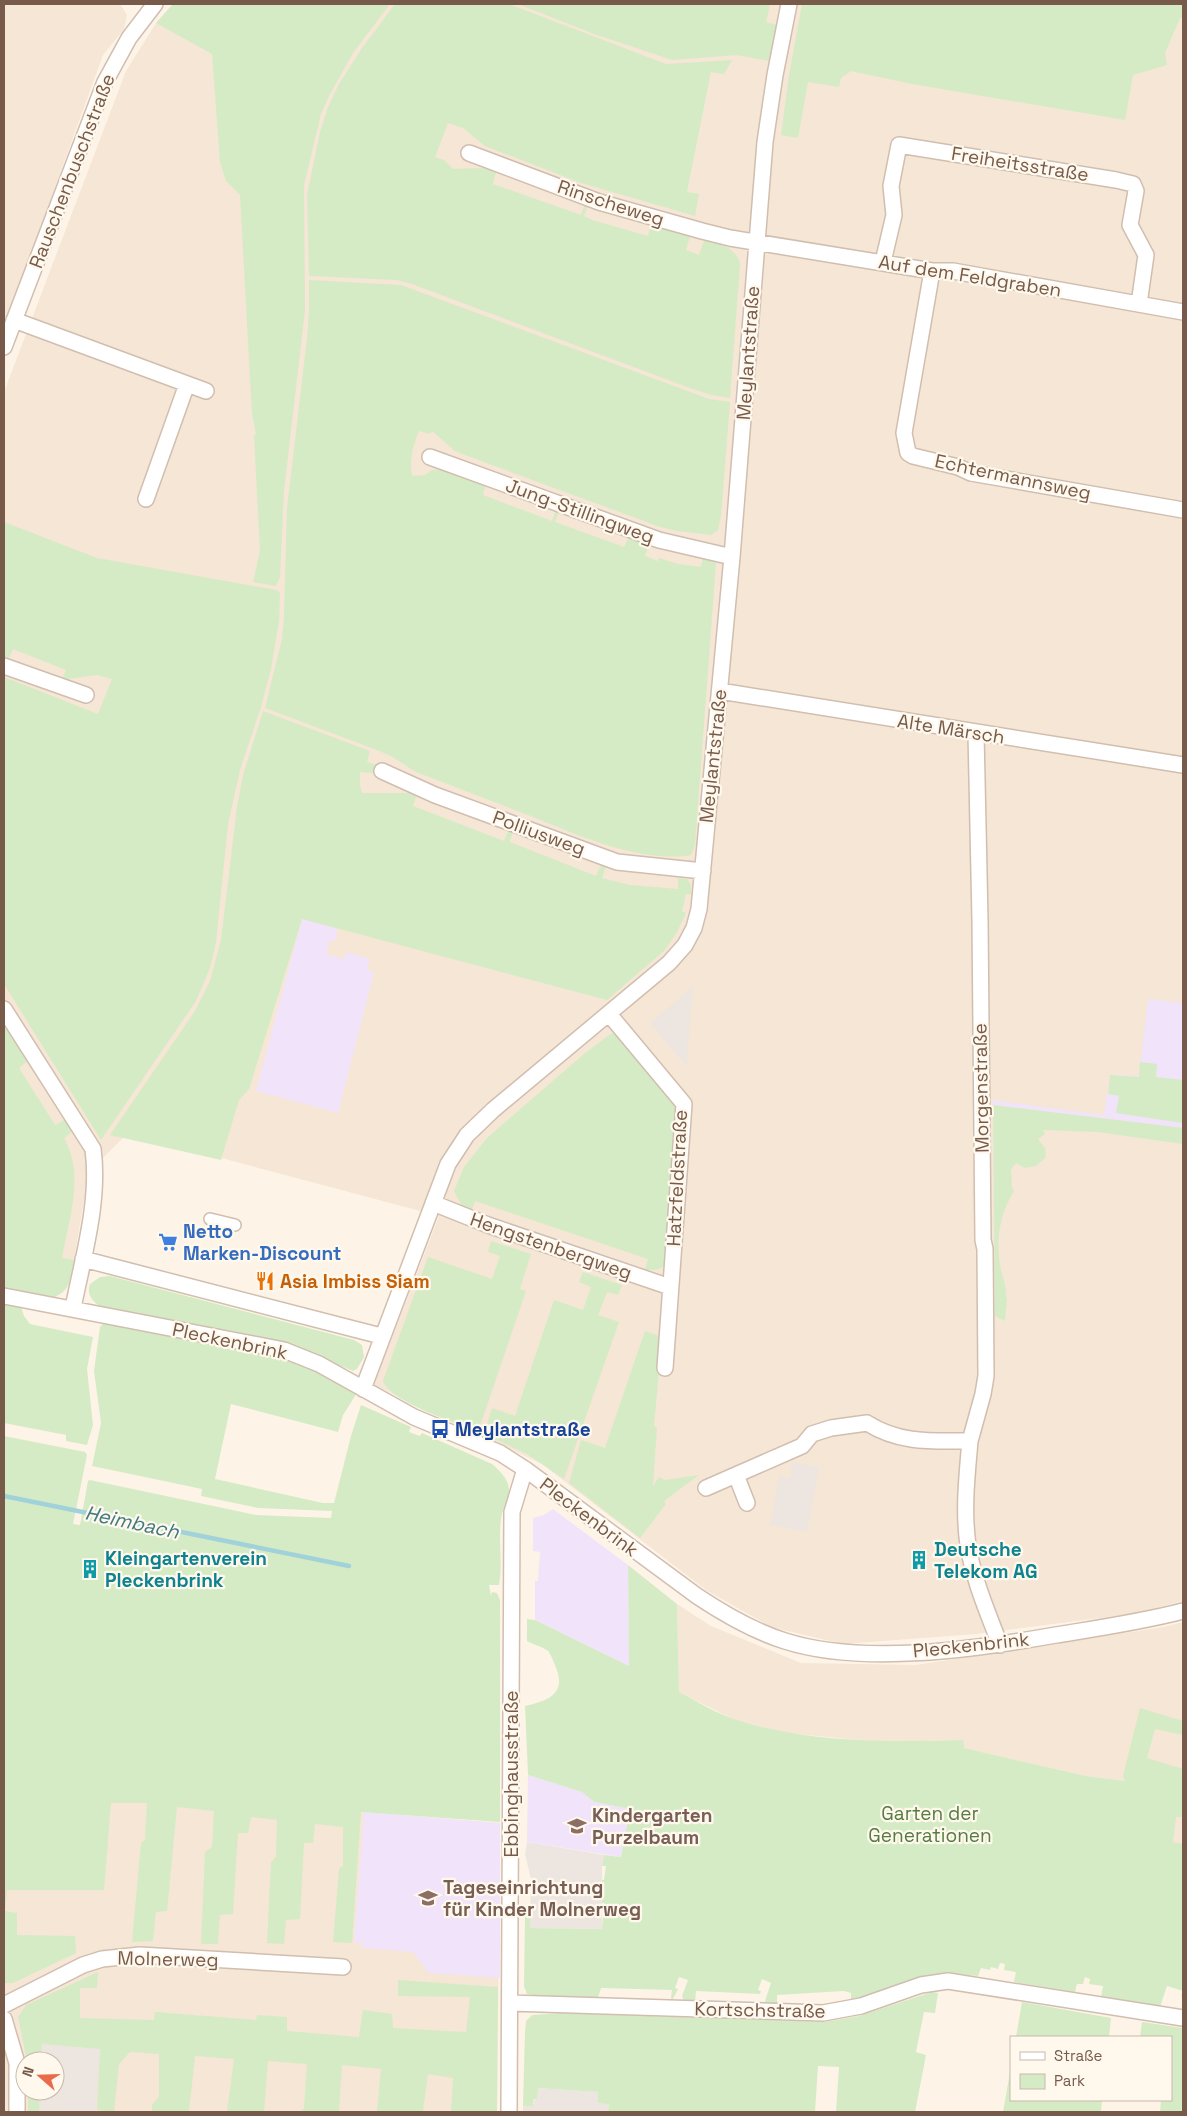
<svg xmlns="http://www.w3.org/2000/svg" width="1187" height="2116" viewBox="0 0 1187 2116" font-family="'Space Grotesk',sans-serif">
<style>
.residential{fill:#f5e6d5;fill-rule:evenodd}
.industrial{fill:#ede6e0}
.education{fill:#f1e3f9}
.green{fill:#d5ebc5}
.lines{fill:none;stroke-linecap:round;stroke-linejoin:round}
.stream{stroke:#a1d1d9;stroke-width:4.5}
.pedestrian-casing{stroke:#d1beaf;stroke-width:14}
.minor-casing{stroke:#d1beaf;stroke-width:18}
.pedestrian{stroke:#fff;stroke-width:11}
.minor{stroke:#fff;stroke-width:15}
.labels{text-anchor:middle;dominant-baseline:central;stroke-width:4.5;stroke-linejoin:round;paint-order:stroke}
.street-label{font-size:19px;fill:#775a4a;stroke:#fff8ed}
.shop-label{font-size:19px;font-weight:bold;fill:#366cbe;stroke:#fff8ed;text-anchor:start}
.food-label{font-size:19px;font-weight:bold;fill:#c56008;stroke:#fff8ed;text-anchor:start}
.transit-label{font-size:19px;font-weight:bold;fill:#164399;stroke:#fff8ed;text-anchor:start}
.culture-label{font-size:19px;font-weight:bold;fill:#0d838f;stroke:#fff8ed;text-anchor:start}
.park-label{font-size:19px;fill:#547d42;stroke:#fff8ed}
.education-label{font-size:19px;font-weight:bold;fill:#785e54;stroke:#fff8ed;text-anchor:start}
.water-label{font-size:20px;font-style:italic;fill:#407a83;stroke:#fff8ed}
</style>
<rect width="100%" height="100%" fill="#fdf4e7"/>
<!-- residential -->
<path class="residential" d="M4 4H120L127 15 124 29 103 55 4 328Z
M173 4H1183V1601L1131 1614 976 1634 843 1644 771 1627 706 1590 542 1464 374 1385 439 1216 128 1133 87 1174 86 1189 71 1276 67 1288 56 1297 4 1291V392L126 71 156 23Z
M677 1604 711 1626 801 1663 916 1665 1164 1627 1183 1622V1889L1125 1781 1086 1776 963 1748 962 1740 882 1742 785 1733 735 1720 679 1692Z
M4 1789 198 1800 500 1823 497 2112H4ZM25 2061H55V2091H25Z"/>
<!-- industrial -->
<path class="industrial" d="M693 987 688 1045 687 1067 650 1023Z
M792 1462 819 1467 807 1532 770 1525 779 1476 790 1478Z
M527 1842 604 1855 602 1866V1929L530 1928 531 1879 525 1854Z
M42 2044 100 2048 96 2112H39L40 2091H55V2061H41Z
M538 2088 599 2092 609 2104 608 2112H523V2106H533Z"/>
<!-- education -->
<path class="education" d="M302 919 337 928 336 941 330 940 326 954 344 959 346 952 370 959 367 970 374 972 338 1113 256 1091Z
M1148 999 1183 1003V1128L993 1105 992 1100 1104 1115 1110 1075 1139 1076Z
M553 1509 628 1565 629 1666 535 1620V1581H538L540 1552 533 1551V1518L544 1515Z
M528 1775 582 1792 594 1802 630 1809 621 1857 527 1842Z
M364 1812 500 1823V1978L429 1973 413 1952 362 1948V1943H354Z"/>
<!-- green -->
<path class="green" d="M173 4H390L353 53 329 96 321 114 304 185 305 310 284 491 280 577 276 586 253 582 260 551 254 436 256 434 252 414 240 195 226 181 220 162 212 54 156 23Z
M395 4H509L666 64 732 60 724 74 711 72 687 192 699 194 695 216 581 183 485 146 463 128 448 123 435 157 444 160 453 169 483 168 496 171 493 184 581 215 585 204 588 205 584 216 592 220 648 236 651 224 690 236 686 250 699 255 704 241C718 242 737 248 740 264L730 398 711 395 687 387 412 284 397 280 309 276 307 195 320 132 328 107 339 84 362 48Z
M518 4H770L766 22 777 25 770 61 737 55 672 60 594 34Z
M802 4H1183V18H1180L1165 53 1167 65 1133 75 1125 120 912 84 851 71 841 78 839 87 808 82 798 138 781 135 789 75Z
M309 280 401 285 709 399 730 402 721 516 718 530 711 535 677 531 660 527 465 455 455 451 432 431 430 434 419 431C413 446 409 460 412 476L425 475 432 470 445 469 486 484 483 495 552 521 556 510 559 512 555 522 624 547 629 537 649 544 645 556 658 561 659 558 678 564 701 567 703 557 716 563 695 845 691 855C637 864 572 832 523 813 487 799 452 786 416 772L391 756 377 750 265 708 282 639 284 616 287 508 307 339 309 311Z
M4 522 97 558 276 590 280 593 279 621 271 669 261 707 240 770 228 824 216 942 210 968 196 1001 101 1140 4 984V677L98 714 112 679 97 675 62 680 66 670 13 649 8 660H4Z
M263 711 370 751 367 762 377 765 373 773 360 772V785L362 793H412L417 794 413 806 504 841 509 829 513 831 510 842 596 876 601 865 606 866 602 878 630 885 678 889V878L687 879 691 885V894H686L682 911 686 913 677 932 665 950 607 1000 302 919 249 1089 239 1100 221 1160 110 1135 195 1011 210 981 221 940 237 807 243 775Z
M4 1023 28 1061 19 1068 55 1125 66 1119 73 1131 64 1138C85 1175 69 1218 62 1258L74 1260C72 1269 72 1279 67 1287 55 1307 22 1294 4 1291Z
M612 1033 619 1036 673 1102 678 1120 667 1263C662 1270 654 1270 645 1270L648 1259 475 1201 471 1212 463 1208 454 1191 464 1167 487 1138 585 1053Z
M1140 1062 1157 1064 1156 1077 1183 1080V1123L1116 1113 1119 1096 1108 1094 1110 1075 1139 1077Z
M993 1105 1183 1128V1144L1098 1132 1043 1130 1045 1134 1038 1139 1045 1148 1046 1157 1036 1166 1025 1168 1016 1163 1011 1170 1012 1187 1014 1191C999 1215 995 1243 1001 1270 1003 1279 1007 1288 1006 1297L1007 1298 1005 1321 995 1316Z
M491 1241 531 1254 520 1289 526 1291 478 1432C457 1423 390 1402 383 1381L428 1257 492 1279 500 1256 488 1252Z
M583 1272 622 1285 618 1295 607 1292 598 1315 619 1322 564 1479 527 1454 484 1434 492 1408 515 1416 554 1300 583 1310 591 1287 579 1282Z
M110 1276 354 1340 362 1345 364 1357 357 1369 353 1371 294 1346 98 1308V1305C90 1299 87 1293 90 1284L100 1277Z
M4 1300 20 1303 24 1316 30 1324 93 1337 87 1369 93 1425 87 1445 66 1441V1435L4 1423Z
M103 1324H112L281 1357 312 1369 357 1393 343 1415 338 1432 231 1404 215 1479 323 1503H334L351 1436 361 1405 411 1427 409 1432 420 1436 422 1433 492 1464C499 1470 508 1478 509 1489 509 1499 502 1509 501 1519 498 1541 503 1563 499 1585H489L491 1596 492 1592 497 1593 500 1600V1822L361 1812 352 1943 333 1942 339 1869 343 1866V1827L315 1824 313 1843H304L300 1919 286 1920 284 1944 267 1943 271 1862 276 1857 277 1820 251 1817 248 1833H238L233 1914 220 1915 218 1944H201L205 1852 212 1847 214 1811 177 1807 167 1911 156 1912 153 1941 132 1942 141 1843 145 1840 147 1803H111L104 1890H7L5 1911 17 1913V1935L75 1936 76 1953 13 1983H4V1436L85 1452 87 1455 73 1524 80 1525 88 1481 90 1480 256 1515 331 1518 332 1511 258 1508 201 1496 202 1489 92 1466 101 1423 94 1371 100 1327Z
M645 1331 662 1337 654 1426 657 1427 653 1486 659 1477 665 1480 699 1475 664 1501 666 1504 640 1538 569 1483 581 1440 605 1448Z
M628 1565 677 1604 679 1692C697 1701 717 1714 737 1720 810 1743 887 1742 963 1740L964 1748 1086 1776 1125 1781 1123 1776 1140 1708 1183 1721V1735L1155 1729 1147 1758 1183 1769V1817H1176L1173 1842 1183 1844V1997L1181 1996 1183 1991 1167 1986 1160 2007 1101 1997 1103 1986 1089 1984 1090 1979 1085 1977 1083 1984H1077L1075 1992 1014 1982 1016 1972 1004 1970 1005 1964 1000 1963 998 1969 991 1967 990 1970 981 1968 978 1976 948 1973 932 1975 855 2000H851V1993L844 1991 777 1995V2005L766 2004 765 2001 771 1983 762 1979 758 1990 761 1991 760 1994 696 1991 695 2002 684 2001 682 1996 688 1980 679 1977 675 1988 678 1989 673 1999H671L672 1990 601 1988 598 1998 540 1996 527 1994 524 1986 525 1914H531L530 1928 602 1929 604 1903H602V1880H604L606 1866H602L604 1855 621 1857 630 1809 594 1802 582 1792 528 1775 525 1706C548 1701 568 1694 555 1665 553 1661 551 1654 548 1651 543 1647 532 1644 527 1641V1619L535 1620 629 1666Z
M98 1972 97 1988H80V2018L154 2020 155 2012 256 2020 257 2015 287 2017V2031L359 2037 363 2010 392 2014 393 2028 466 2032 470 1997 398 1996V1980L498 1987 497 2112H451L453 2078 428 2074 423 2111 377 2112 381 2069 342 2065 339 2112H300L304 2108 307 2064 268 2061 264 2112H227L234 2059 195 2056 189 2112H152V2105L159 2097V2054L130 2052 119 2064 114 2112 97 2110 100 2049 42 2044 41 2061H27L18 2017 26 2005Z
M932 1992 938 1993 935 2013 924 2012 916 2052 926 2055 915 2112H836L839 2067 818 2066 815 2112H608L609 2104 598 2103V2092L538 2088 537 2099H534L533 2106H523L525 2032 526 2021 532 2015 561 2013 825 2022 859 2016Z
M1022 2002 1111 2018 1109 2037H1016Z
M1142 2022 1183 2028V2112H1160L1161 2100H1171V2037H1140Z
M1011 2067V2100H1102L1101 2112H1003Z
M28 2091H40L39 2112H28Z"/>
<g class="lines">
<!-- stream -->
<path class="stream" d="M4 1496 349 1566"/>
<!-- pedestrian casing -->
<g class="pedestrian-casing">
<path id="pedestrian" d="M210 1219 235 1225"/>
</g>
<!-- minor casing -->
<g class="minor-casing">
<path id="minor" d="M469 153 599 202 702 231 730 238 932 271H953L1183 312
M883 262 894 215 891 186 899 145 1116 180 1133 184 1136 191 1130 225 1146 255 1139 304
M932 271 904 433 908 453 913 456 958 467 971 473 1183 510
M14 320 206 391
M4 347 105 82 129 38 155 4
M430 457 659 540 732 557
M146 499 187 384
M4 666 86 695
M720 691 1183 765
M382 771 435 795 617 862 703 871
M4 1009 93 1149C100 1201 83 1257 73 1308
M609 1014 684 1104 665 1368
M433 1203 488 1225 670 1287
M83 1259 381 1336
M4 1296 284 1350 319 1364 414 1417 500 1453 525 1469 697 1596C724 1614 753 1631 785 1641 863 1666 976 1649 1056 1635 1099 1628 1141 1622 1183 1611
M363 1389 448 1164 467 1135 493 1110 669 963 685 945 694 928 699 909 732 557 765 142 775 75 789 4
M970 1441 983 1394 986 1376 985 1249 983 1240 980 920 976 733
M736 1475 747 1503
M706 1488 802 1446 812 1434 831 1428 867 1423C900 1444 933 1441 970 1441 967 1475 963 1511 968 1545 973 1579 988 1613 1000 1645
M510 2003 823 2013 861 2006 921 1985 948 1981 1183 2018
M4 2005 83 1965 102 1959 140 1955 343 1967
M4 2019 17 2063V2112
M509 2112 512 1512 525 1469"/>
</g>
<!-- pedestrian -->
<use href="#pedestrian" class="pedestrian"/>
<!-- minor -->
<use href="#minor" class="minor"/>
</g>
<!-- icons -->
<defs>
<g id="supermarket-bare" transform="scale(1.5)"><path d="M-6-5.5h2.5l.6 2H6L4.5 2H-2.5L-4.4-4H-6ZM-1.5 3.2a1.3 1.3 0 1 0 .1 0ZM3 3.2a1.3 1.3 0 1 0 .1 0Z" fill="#3f7fe0" stroke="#fff8ed" stroke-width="2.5" paint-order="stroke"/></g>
<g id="restaurant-bare" transform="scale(1.5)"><path d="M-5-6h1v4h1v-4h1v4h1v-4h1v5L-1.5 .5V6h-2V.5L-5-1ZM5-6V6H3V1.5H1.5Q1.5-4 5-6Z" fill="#e8710a" stroke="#fff8ed" stroke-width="2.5" paint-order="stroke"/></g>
<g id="bus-bare" transform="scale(1.5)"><path d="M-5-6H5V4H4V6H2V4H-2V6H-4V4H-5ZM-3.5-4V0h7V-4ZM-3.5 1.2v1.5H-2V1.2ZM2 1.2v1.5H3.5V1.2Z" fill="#1a4fb4" stroke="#fff8ed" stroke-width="2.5" paint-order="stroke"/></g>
<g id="building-bare" transform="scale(1.5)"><path d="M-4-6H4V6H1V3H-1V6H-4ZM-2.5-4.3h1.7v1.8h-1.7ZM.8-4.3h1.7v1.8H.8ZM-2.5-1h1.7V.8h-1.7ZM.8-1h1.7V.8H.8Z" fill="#0f9aa8" stroke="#fff8ed" stroke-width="2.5" paint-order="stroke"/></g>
<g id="school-bare" transform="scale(1.5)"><path d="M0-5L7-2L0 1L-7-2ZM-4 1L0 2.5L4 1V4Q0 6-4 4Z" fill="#8d6e63" stroke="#fff8ed" stroke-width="2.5" paint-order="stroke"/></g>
</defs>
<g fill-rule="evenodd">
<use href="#supermarket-bare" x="168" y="1242"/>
<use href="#restaurant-bare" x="265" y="1281"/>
<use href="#bus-bare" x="440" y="1429"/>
<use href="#building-bare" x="919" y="1560"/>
<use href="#building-bare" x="90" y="1569"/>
<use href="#school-bare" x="577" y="1826"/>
<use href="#school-bare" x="428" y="1898"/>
</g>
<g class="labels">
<!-- street labels -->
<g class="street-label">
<text transform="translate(1020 164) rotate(9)">Freiheitsstraße</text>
<text transform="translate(72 171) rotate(-69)">Rauschenbuschstraße</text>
<text transform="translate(611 203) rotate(18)">Rinscheweg</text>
<text transform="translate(970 276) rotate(9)">Auf dem Feldgraben</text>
<text transform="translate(748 353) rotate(-86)">Meylantstraße</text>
<text transform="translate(1013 477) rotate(12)">Echtermannsweg</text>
<text transform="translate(580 511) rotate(20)">Jung-Stillingweg</text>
<text transform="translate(951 729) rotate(9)">Alte Märsch</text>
<text transform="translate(713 756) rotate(-84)">Meylantstraße</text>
<text transform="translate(539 833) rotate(20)">Polliusweg</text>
<text transform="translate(981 1088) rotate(-91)">Morgenstraße</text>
<text transform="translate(677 1178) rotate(-87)">Hatzfeldstraße</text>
<text transform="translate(551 1246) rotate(19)">Hengstenbergweg</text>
<text transform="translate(230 1341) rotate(12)">Pleckenbrink</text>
<text transform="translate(589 1517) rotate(37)">Pleckenbrink</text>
<text transform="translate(971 1645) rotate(-6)">Pleckenbrink</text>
<text transform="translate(511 1774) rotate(-90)">Ebbinghausstraße</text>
<text transform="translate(168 1959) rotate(1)">Molnerweg</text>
<text transform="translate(760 2010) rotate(1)">Kortschstraße</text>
</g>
<!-- shop labels -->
<g class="shop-label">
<text x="183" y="1231">Netto<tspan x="183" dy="22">Marken-Discount</tspan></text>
</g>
<!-- food labels -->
<g class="food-label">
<text x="280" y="1281">Asia Imbiss Siam</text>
</g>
<!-- transit labels -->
<g class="transit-label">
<text x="455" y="1429">Meylantstraße</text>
</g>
<!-- culture labels -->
<g class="culture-label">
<text x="934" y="1549">Deutsche<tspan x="934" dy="22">Telekom AG</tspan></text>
<text x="105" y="1558">Kleingartenverein<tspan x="105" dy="22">Pleckenbrink</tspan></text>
</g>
<!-- park labels -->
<g class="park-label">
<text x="930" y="1813">Garten der<tspan x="930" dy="22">Generationen</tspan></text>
</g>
<!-- education labels -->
<g class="education-label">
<text x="592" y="1815">Kindergarten<tspan x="592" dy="22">Purzelbaum</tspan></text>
<text x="443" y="1887">Tageseinrichtung<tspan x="443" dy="22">für Kinder Molnerweg</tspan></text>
</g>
<!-- water labels -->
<g class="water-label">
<text transform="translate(132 1522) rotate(12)">Heimbach</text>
</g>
</g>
<!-- border -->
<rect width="1187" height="2116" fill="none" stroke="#775a4a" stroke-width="10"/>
<!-- legend -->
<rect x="1010" y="2036" width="162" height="65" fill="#fff8ed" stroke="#c9b9ac"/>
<rect x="1020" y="2052" width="25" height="8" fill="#ffffff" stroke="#c9b9ac"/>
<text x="1054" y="2061" font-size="15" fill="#775a4a">Straße</text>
<rect x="1020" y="2074" width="25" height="15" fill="#d5ebc5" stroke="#c9b9ac"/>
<text x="1054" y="2086" font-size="15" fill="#775a4a">Park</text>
<!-- north arrow -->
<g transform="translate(40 2076) rotate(290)"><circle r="24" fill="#fff8ed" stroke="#c9b9ac"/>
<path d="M0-4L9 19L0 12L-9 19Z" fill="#e86b4b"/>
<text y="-8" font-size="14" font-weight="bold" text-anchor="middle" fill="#775a4a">N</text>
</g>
</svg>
